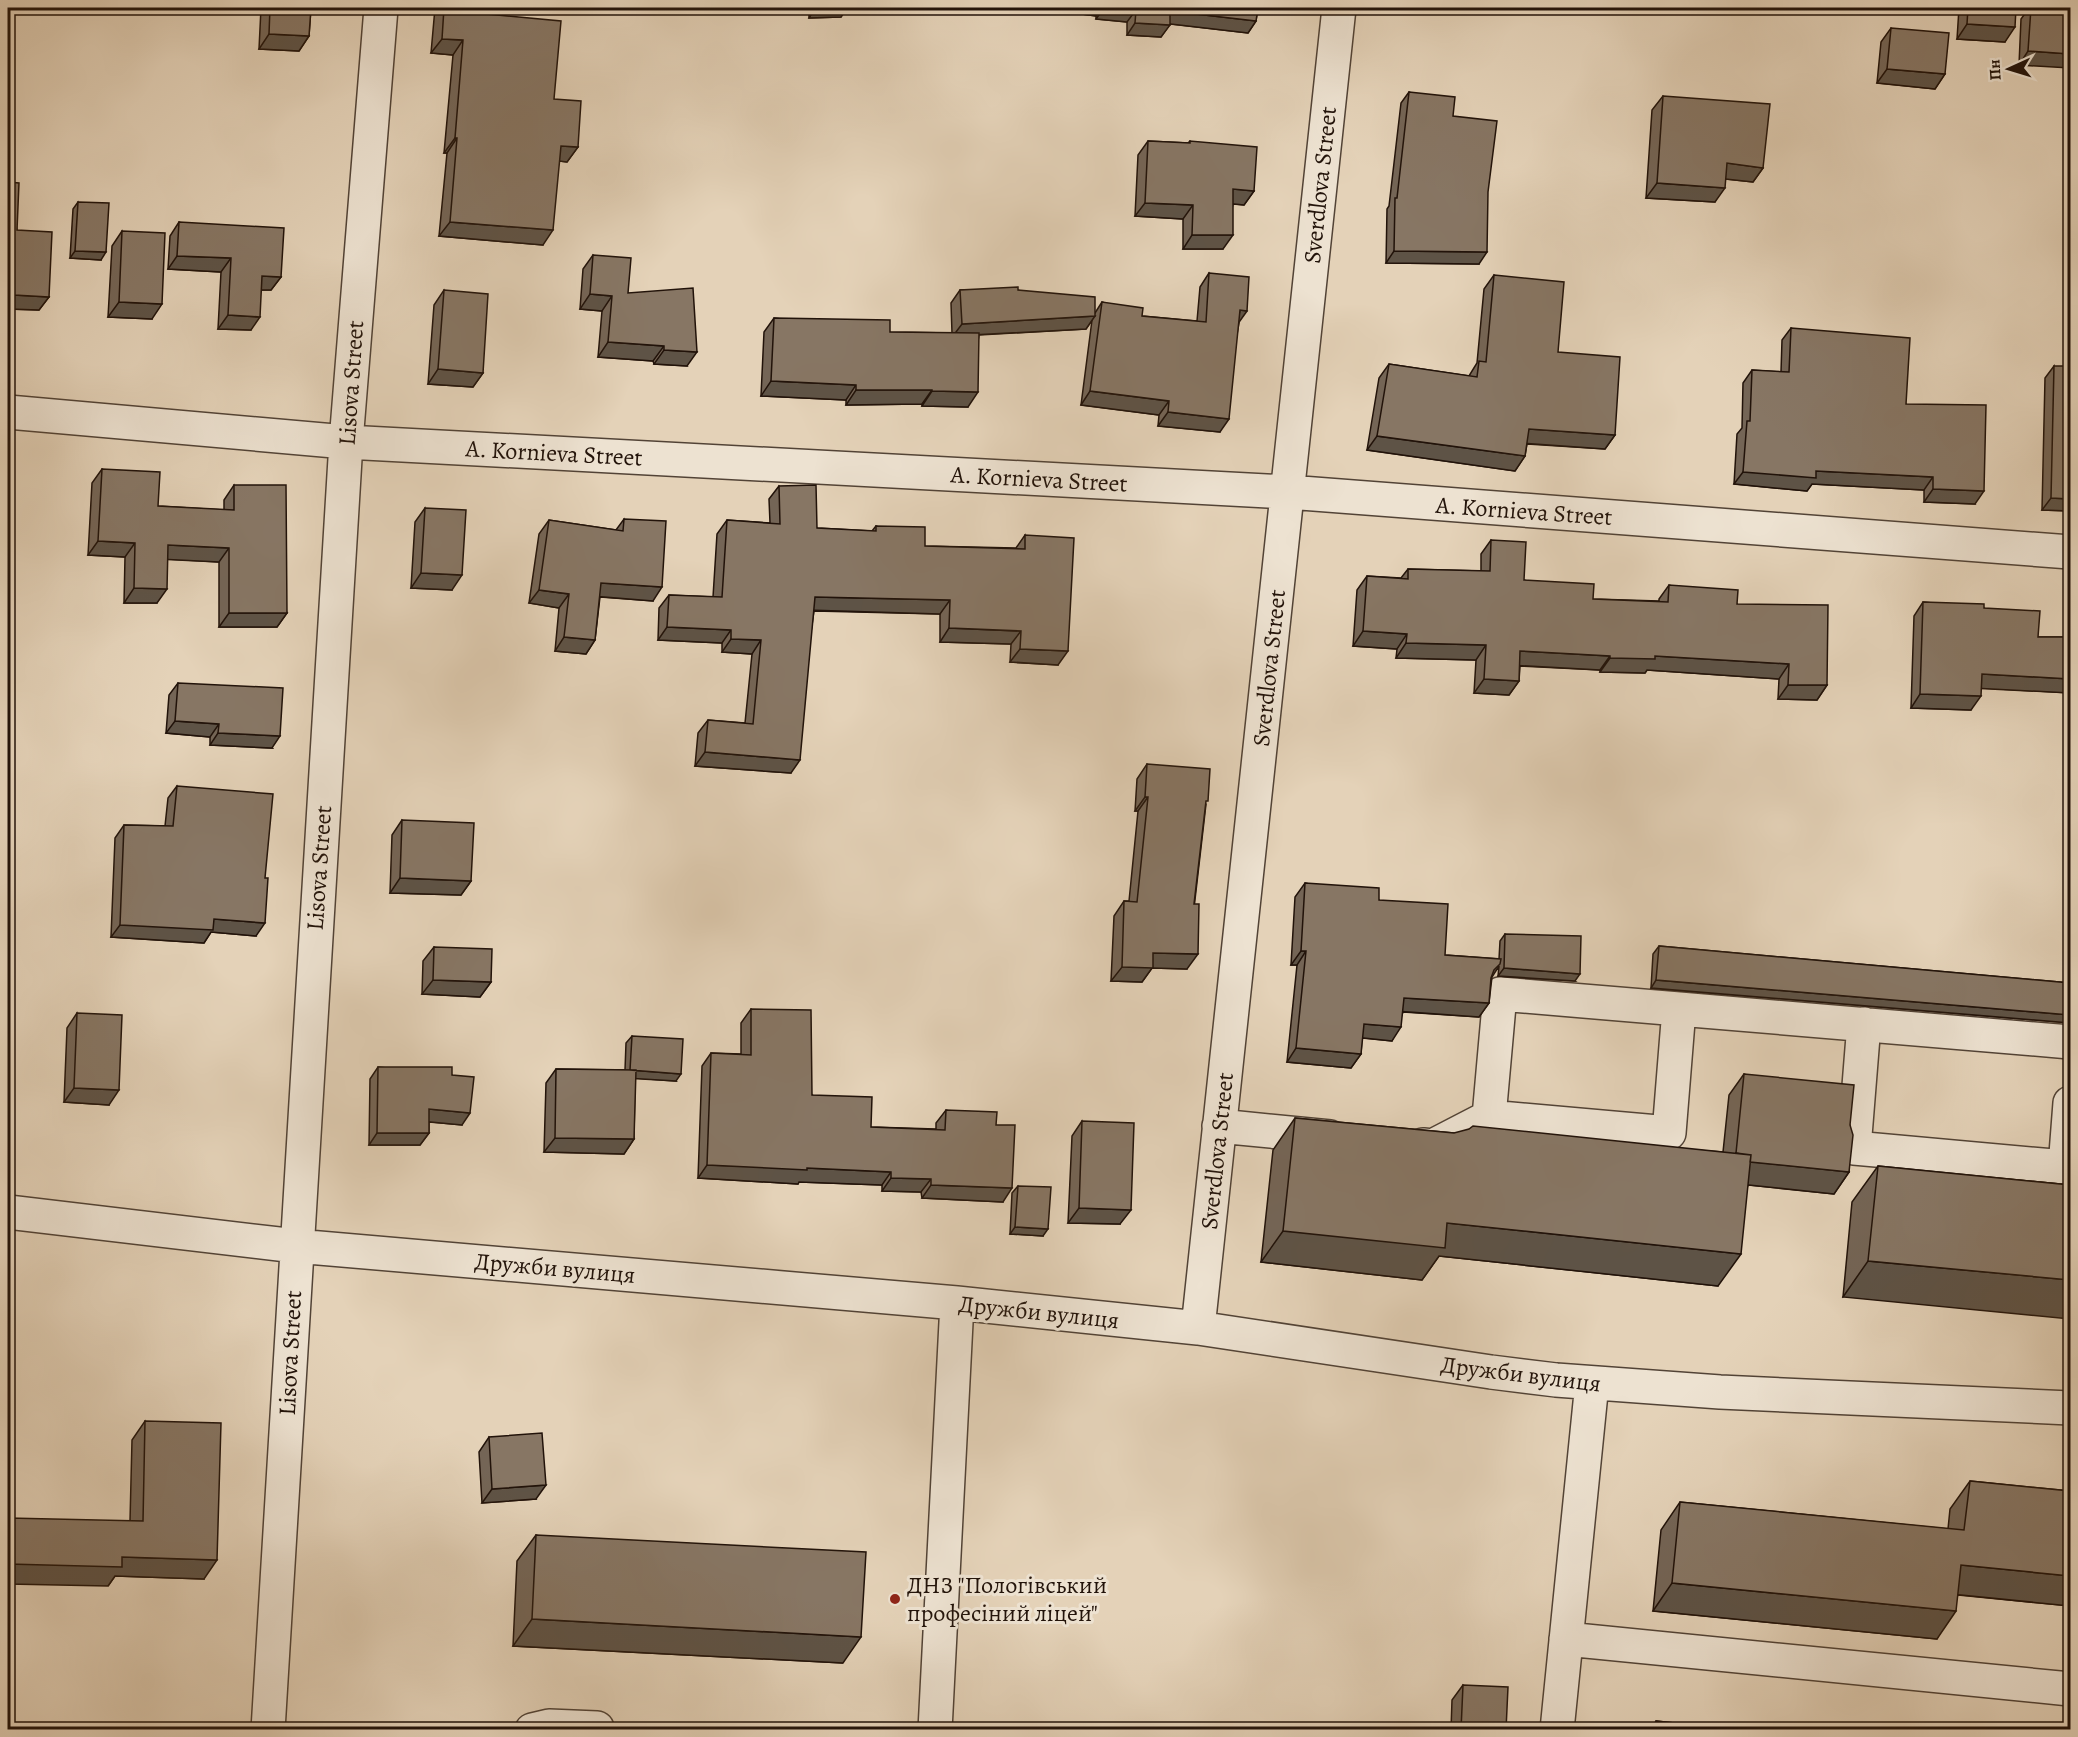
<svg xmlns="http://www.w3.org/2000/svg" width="2078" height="1737" viewBox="0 0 2078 1737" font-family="Alegreya,serif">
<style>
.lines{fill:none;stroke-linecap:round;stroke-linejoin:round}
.minor-casing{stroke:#524336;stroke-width:36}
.minor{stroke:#ede2d1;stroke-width:33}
.wall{fill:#746556;stroke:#22130a;stroke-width:1.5}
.shaded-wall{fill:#5e5346;stroke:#22130a;stroke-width:1.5}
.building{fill:#877664;stroke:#22130a;stroke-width:1.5}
.poi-dot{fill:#8f2418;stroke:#ede2d1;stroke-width:2}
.labels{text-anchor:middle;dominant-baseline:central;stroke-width:6;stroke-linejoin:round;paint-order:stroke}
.street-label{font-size:24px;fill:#22130a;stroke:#ede2d1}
.poi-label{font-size:24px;fill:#22130a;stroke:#ede2d1;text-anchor:start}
</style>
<rect width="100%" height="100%" fill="#e4d2b8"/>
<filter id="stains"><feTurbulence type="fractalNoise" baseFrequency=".00333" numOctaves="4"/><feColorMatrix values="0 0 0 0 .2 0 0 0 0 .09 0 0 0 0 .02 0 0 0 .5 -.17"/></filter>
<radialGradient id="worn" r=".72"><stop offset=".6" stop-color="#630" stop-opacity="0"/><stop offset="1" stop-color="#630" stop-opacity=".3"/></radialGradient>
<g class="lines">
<!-- minor casing -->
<g class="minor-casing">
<path id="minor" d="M8 412 346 442 1288 492 2070 552
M1679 1009 2070 1042
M1864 1024 1854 1148 2065 1167 2070 1103
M1219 1126 1330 1137
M1423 1145 1433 1146 1489 1117 1669 1133 1679 1009 1500 994 1489 1117
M8 1212 296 1246 957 1303 1198 1328 1491 1372 1556 1380 1720 1392 2070 1408
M1198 1328 1339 8
M1566 1639 2070 1689
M268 1730 346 442 381 8
M532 1730 549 1726 597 1728
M935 1730 957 1303
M1557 1730 1592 1383"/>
</g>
<!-- minor -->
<use href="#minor" class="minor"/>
</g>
<!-- wall -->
<path class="wall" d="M261 8H311L309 36 299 51 259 49Z
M435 8H488L487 14 554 99 578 147 567 162 559 161 543 245 439 236 447 153H444L453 55 431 53Z
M809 8H846L841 17 809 18Z
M1038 8H1258L1256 21 1248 33 1170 24 1161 37 1127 35V22L1096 19V16Z
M1959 8H2016L2005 42 1957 39Z
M2029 8H2070L2019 65 2021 19Z
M1891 28 1945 74 1935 89 1877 83 1881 42Z
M1409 92 1453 116 1479 264 1386 263 1387 209 1389 206 1401 103Z
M1663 96 1763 168 1753 182 1725 179 1715 202 1646 198 1652 110Z
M1148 141 1188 143 1190 141 1254 191 1244 205 1233 204 1223 249H1183V219L1135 216 1138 155Z
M8 182 17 230 49 297 39 310 8 309Z
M78 202 101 260 70 258 73 209Z
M179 222 281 277 271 290H261L251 330 218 329 221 272 168 269 170 236Z
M122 231 152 319 108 317 112 246Z
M593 255 628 293 687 366 654 364 653 361 598 357 602 311 580 309 583 269Z
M1209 273 1239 323 1220 432 1158 426 1159 415 1081 405 1092 320 1086 329 979 335 968 407 922 406V404L846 405V400L761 396 764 332 774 318 890 332 952 333 951 303 960 290H1018L1095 313 1102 302 1142 316 1197 321 1200 287Z
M1494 275 1558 352 1615 435 1605 449 1527 444 1525 456 1515 471 1367 450 1379 378 1389 364 1469 376 1477 363 1484 289Z
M444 290 483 373 473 387 428 384 434 305Z
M1791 328 1906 404 1975 504 1924 502V490L1812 484 1807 491 1734 484 1737 434 1742 428 1743 383 1752 370 1781 372 1782 340Z
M2054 366 2070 511 2042 510 2045 378Z
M102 469 158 506 224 510V500L234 485 287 613 277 627H219V562L167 559 157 603H124L125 557 88 555 92 483Z
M779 486 817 528 872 531 876 526 925 546 1016 548 1025 535 1058 665 1010 662 1011 644 940 642V614L814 611 791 773 695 766 698 733 708 720 745 723 752 654 722 652V643L658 640 659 608 669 595 713 597 717 534 727 520 770 523 769 499Z
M425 508 452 590 411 588 415 522Z
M624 519 653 601 600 597 595 640 586 654 555 651 559 608 529 603 539 534 549 520 616 530Z
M1491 540 1524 580 1593 599 1659 601V599L1669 585 1737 604 1827 685 1817 700 1778 699 1779 679 1647 670 1645 673 1600 672V670L1520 666 1519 681 1509 695 1474 693 1476 660 1396 658 1397 649 1353 646 1357 590 1367 576 1401 578 1408 569 1481 571V554Z
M1923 602 1984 608 2038 637H2070V693L1981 688 1971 710 1911 708 1914 616Z
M178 683 272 748 210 745V737L166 733 169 695Z
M1147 764 1206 804 1187 969 1152 968 1142 982 1111 981 1114 916 1124 901H1129L1138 811H1135L1137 779Z
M177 786 256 936 211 932 204 943 111 937 115 838 124 825 165 826 168 798Z
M402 820 471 881 461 895 390 893 392 835Z
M1305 883 1379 900 1445 955 1499 959 1500 941 1505 934 1575 981 1498 976 1499 966 1492 977 1489 1003 1479 1017 1403 1012 1392 1041 1362 1038 1361 1054 1351 1068 1287 1062 1297 965H1291L1295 897Z
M1659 946 2070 983V1023L1651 988 1653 954Z
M434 947 491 982 480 997 422 994 423 961Z
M751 1009 812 1095 871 1127 936 1129V1123L946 1110 996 1125 1003 1202 922 1198 921 1192 882 1191V1185L799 1182 798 1184 698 1178 702 1066 711 1053 741 1054V1023Z
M77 1013 109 1105 64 1102 67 1028Z
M632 1036 676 1081 635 1078 634 1139 624 1154 544 1152 546 1083 556 1069 625 1070 626 1043Z
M378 1067 452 1075 462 1125 429 1122V1133L420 1145H369L370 1079Z
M1744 1074 1850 1125 1849 1172 1834 1194 1748 1185 1718 1286 1439 1256 1422 1280 1261 1262 1273 1150 1295 1118 1454 1133 1723 1152 1729 1095Z
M1082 1121 1120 1224 1068 1223 1072 1136Z
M1878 1166 2070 1185 1843 1297 1852 1202Z
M1018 1186 1043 1236 1010 1234 1012 1193Z
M145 1421 204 1579 115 1576 108 1586 130 1521 132 1440Z
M489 1437 536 1499 482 1503 479 1452Z
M1970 1481 2070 1491V1606L1958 1595 1937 1639 1653 1611 1661 1530 1680 1502 1948 1529 1950 1509Z
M536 1535 843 1663 513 1646 517 1561Z
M1463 1685 1506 1730H1451L1452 1700Z
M1656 1721 1740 1730H1650Z"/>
<!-- shaded-wall -->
<path class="shaded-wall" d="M1038 8H1102L1096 16Z
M1104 8 1136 10 1127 22 1096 19Z
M1605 8H1659L1655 12Z
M814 10H846L841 17 809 18Z
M1170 11 1256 21 1248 33 1162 23Z
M1135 23 1170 25 1161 37 1127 35Z
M1967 24 2015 27 2005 42 1957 39Z
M269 34 309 36 299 51 259 49Z
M442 39 463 40 453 55 431 53Z
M2028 51 2070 54V68L2019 65Z
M1887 69 1945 74 1935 89 1877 83Z
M455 138H457L447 153H444Z
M561 146 578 147 567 162 551 160Z
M1727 163 1763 168 1753 182 1716 178Z
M1657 183 1725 188 1715 202 1646 198Z
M1233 189 1254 191 1244 205 1224 203Z
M1145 203 1193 205 1183 219 1135 216Z
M450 222 553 230 543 245 439 236Z
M1192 235H1233L1223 249H1183Z
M75 251 106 252 101 260 70 258Z
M1394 251 1487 252 1479 264 1386 263Z
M177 256 231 258 221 272 168 269Z
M262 276 281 277 271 290H253Z
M8 292 14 293 8 302Z
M590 294 612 296 602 311 580 309Z
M14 295 49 297 39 310 8 309V305Z
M119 302 162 304 152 319 108 317Z
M1240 310 1247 311 1237 325Z
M228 315 260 317 251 330 218 329Z
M1095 316 1086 329 953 336 962 324Z
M608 342 664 346 653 361 598 357Z
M664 350 697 352 687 366 654 364Z
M438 369 483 373 473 387 428 384Z
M771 381 856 385 846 400 761 396Z
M856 390H932L922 404 846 405Z
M932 391 978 392 968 407 922 406Z
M1090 391 1169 401 1159 415 1081 405Z
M1168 412 1229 419 1220 432 1158 426Z
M1529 429 1615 435 1605 449 1519 443Z
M1377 436 1525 456 1515 471 1367 450Z
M1816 471 1933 477 1924 490 1812 484 1807 491 1734 484 1743 472Z
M1933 489 1984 491 1975 504 1924 502Z
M2051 498 2070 499V511L2042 510Z
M98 541 135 543 125 557 88 555Z
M168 545 229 548 219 562 158 559Z
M421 573 462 575 452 590 411 588Z
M601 583 662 587 653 601 592 596Z
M134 588 167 589 157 603H124Z
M539 590 569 594 559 608 529 603Z
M815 597 950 600 940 614 806 610Z
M229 613H287L277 627H219Z
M667 627 731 630 722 643 658 640Z
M949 628 1021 631 1011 644 940 642Z
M1363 631 1407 634 1397 649 1353 646Z
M564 637 595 640 586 654 555 651Z
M731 639 761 640 752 654 722 652Z
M1406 643 1486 645 1476 660 1396 658Z
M1020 649 1068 651 1058 665 1010 662Z
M1520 651 1610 656 1600 670 1510 665Z
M1655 656 1789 664 1779 679 1647 670 1645 673 1600 672 1610 658Z
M1982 674 2070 679V693L1972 688Z
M1484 679 1519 681 1509 695 1474 693Z
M1788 685H1827L1817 700 1778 699Z
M1920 694 1981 696 1971 710 1911 708Z
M175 721 219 724 210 737 166 733Z
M218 733 280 736 272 748 210 745Z
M705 752 800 760 791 773 695 766Z
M1145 797H1148L1138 811H1135Z
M400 878 471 881 461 895 390 893Z
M214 919 265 923 256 936 211 932 204 943 111 937 120 925Z
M1301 951H1306L1297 965H1291Z
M1153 953 1198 954 1187 969 1152 968 1142 982 1111 981 1122 967Z
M1504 968 1580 974 1575 981 1498 976Z
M433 980 491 982 480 997 422 994Z
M1656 980 2070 1015V1023L1651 988Z
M1404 998 1489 1003 1479 1017 1395 1011Z
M1364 1024 1401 1027 1392 1041 1354 1037Z
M1296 1048 1361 1054 1351 1068 1287 1062Z
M630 1070 681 1074 676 1081 625 1078Z
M74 1088 119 1090 109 1105 64 1102Z
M429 1109 470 1113 462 1125 420 1121Z
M377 1133H429L420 1145H369Z
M555 1138 634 1139 624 1154 544 1152Z
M1735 1160 1849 1172 1834 1194 1720 1182Z
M707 1165 807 1168 891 1172 882 1185 799 1182 798 1184 698 1178Z
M891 1178 931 1179 921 1192 882 1191Z
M931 1185 1012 1188 1003 1202 922 1198Z
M1079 1208 1131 1210 1120 1224 1068 1223Z
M1447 1223 1741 1254 1718 1286 1439 1256 1422 1280 1261 1262 1283 1231Z
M1015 1227 1048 1229 1043 1236 1010 1234Z
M1868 1261 2070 1280V1319L1843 1297Z
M546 1485 536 1499 482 1503 492 1489Z
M122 1557 217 1560 204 1579 115 1576 108 1586 8 1584V1564Z
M1961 1565 2070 1576V1606L1941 1593Z
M1672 1583 1956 1611 1937 1639 1653 1611Z
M532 1619 861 1637 843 1663 513 1646Z"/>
<!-- building -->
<path class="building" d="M270 8H311L309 36 269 34Z
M444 8H488L487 14 561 21 554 99 581 101 578 147 561 146 553 230 450 222 457 138H455L463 40 442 39Z
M814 8H846V10H814Z
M1108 8H1258L1256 21 1170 11V25L1135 23 1136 10Z
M1968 8H2016L2015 27 1967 24Z
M2031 8H2070V54L2028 51Z
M1891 28 1949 33 1945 74 1887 69Z
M1409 92 1455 97 1453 116 1497 121 1488 192 1487 252 1394 251 1395 198H1397Z
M1663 96 1770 104 1763 168 1727 163 1725 188 1657 183Z
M1148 141 1190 143V141L1257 147 1254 191 1233 189V235H1192L1193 205 1145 203Z
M8 182 19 183 17 230 52 232 49 297 14 295V293L8 292Z
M78 202 109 203 106 252 75 251Z
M179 222 284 228 281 277 262 276 260 317 228 315 231 258 177 256Z
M122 231 165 233 162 304 119 302Z
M593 255 631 258 628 293 693 288 697 352 664 350V346L608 342 612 296 590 294Z
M1209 273 1249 277 1247 311 1240 310 1229 419 1168 412 1169 401 1090 391 1102 302 1143 308 1142 316 1206 322Z
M1494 275 1564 282 1558 352 1620 357 1615 435 1529 429 1525 456 1377 436 1389 364 1477 377 1479 361 1486 362Z
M1018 287V290L1095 297V316L962 324 960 290Z
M444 290 488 294 483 373 438 369Z
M774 318 890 320V332L979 333 978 392 932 391V390H856V385L771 381Z
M1791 328 1910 338 1906 404 1986 405 1984 491 1933 489V477L1816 471V478L1743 472 1747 421H1750L1752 370 1789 372Z
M2054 366H2070V499L2051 498Z
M102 469 160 472 158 506 234 510V485H286L287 613H229V548L168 545 167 589 134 588 135 543 98 541Z
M816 485 817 528 876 531V526L925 527V546L1025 549V535L1074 538 1068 651 1020 649 1021 631 949 628 950 600 815 597 800 760 705 752 708 720 753 724 761 640 731 639V630L667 627 669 595 722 597 727 520 780 524 779 486Z
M425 508 466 510 462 575 421 573Z
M624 519 666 521 662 587 601 583 595 640 564 637 569 594 539 590 549 520 623 531Z
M1491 540 1526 542 1524 580 1594 584 1593 599 1668 602 1669 585 1738 590 1737 604 1828 605 1827 685H1788L1789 664 1655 656V659L1610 658V656L1520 651 1519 681 1484 679 1486 645 1406 643 1407 634 1363 631 1367 576 1408 579V569L1490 571Z
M1923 602 1984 604V608L2040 611 2038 637H2070V679L1982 674 1981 696 1920 694Z
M178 683 283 688 280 736 218 733 219 724 175 721Z
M1147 764 1210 769 1208 801H1206L1194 904H1199L1198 954 1153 953V968L1122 967 1124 901 1137 902 1148 797H1145Z
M177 786 273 794 265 878H268L265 923 214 919 213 930 120 925 124 825 173 826Z
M402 820 474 823 471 881 400 878Z
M1305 883 1379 888V900L1448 904 1445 955 1501 959 1500 964 1494 970 1491 978 1489 1003 1404 998 1401 1027 1364 1024 1361 1054 1296 1048 1306 951H1301Z
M1505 934 1581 936 1580 974 1504 968Z
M1659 946 2070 983V1015L1656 980Z
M434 947 492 949 491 982 433 980Z
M751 1009 811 1010 812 1095 872 1097 871 1127 945 1130 946 1110 997 1112 996 1125H1015L1012 1188 931 1185V1179L891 1178V1172L807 1168V1170L707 1165 711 1053 751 1055Z
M77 1013 122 1015 119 1090 74 1088Z
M632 1036 683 1039 681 1074 630 1070Z
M378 1067H452V1075L474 1077 470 1113 429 1109V1133H377Z
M556 1069 636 1070 634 1139 555 1138Z
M1744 1074 1854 1085 1850 1125 1853 1135 1849 1172 1750 1162 1751 1155 1736 1153Z
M1295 1118 1454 1133 1469 1129 1473 1126 1751 1155 1741 1254 1447 1223 1445 1248 1283 1231Z
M1082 1121 1134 1123 1131 1210 1079 1208Z
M1878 1166 2070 1185V1280L1868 1261Z
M1018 1186 1051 1187 1048 1229 1015 1227Z
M145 1421 221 1423 217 1560 122 1557V1567L8 1564V1518L143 1521Z
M542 1433 546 1485 492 1489 489 1437Z
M1970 1481 2070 1491V1576L1961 1565 1956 1611 1672 1583 1680 1502 1964 1530Z
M536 1535 866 1552 861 1637 532 1619Z
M1463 1685 1508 1687 1506 1730H1461Z
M1656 1721 1740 1730H1655Z"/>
<!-- markers -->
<circle class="poi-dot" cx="895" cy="1599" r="6"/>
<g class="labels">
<!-- street labels -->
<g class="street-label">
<text transform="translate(1320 185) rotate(-84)">Sverdlova Street</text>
<text transform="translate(351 383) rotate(-86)">Lisova Street</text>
<text transform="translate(554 453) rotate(3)">A. Kornieva Street</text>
<text transform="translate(1039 479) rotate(3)">A. Kornieva Street</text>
<text transform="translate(1524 511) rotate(4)">A. Kornieva Street</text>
<text transform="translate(1269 668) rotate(-84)">Sverdlova Street</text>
<text transform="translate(319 868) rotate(-86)">Lisova Street</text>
<text transform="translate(1217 1151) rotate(-84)">Sverdlova Street</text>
<text transform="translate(555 1268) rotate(5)">Дружби вулиця</text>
<text transform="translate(1039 1312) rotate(6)">Дружби вулиця</text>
<text transform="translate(290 1353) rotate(-87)">Lisova Street</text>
<text transform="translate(1521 1374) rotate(7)">Дружби вулиця</text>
</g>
<!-- poi labels -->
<g class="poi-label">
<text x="907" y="1585">ДНЗ "Пологівський<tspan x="907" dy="28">професіний ліцей"</tspan></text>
</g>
</g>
<!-- margin -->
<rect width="2078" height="1737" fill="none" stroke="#e4d2b8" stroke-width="30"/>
<rect x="9" y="9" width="2060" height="1719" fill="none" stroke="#22130a" stroke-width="3"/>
<rect x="15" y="15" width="2048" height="1707" fill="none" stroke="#22130a" stroke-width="1.5"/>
<!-- north arrow -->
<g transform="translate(2009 69) rotate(266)" stroke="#ede2d1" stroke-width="4.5" paint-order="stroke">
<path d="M0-4.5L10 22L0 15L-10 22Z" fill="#22130a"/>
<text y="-9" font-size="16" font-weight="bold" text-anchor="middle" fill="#22130a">Пн</text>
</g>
<rect width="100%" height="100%" filter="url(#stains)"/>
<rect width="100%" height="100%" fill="url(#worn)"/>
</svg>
